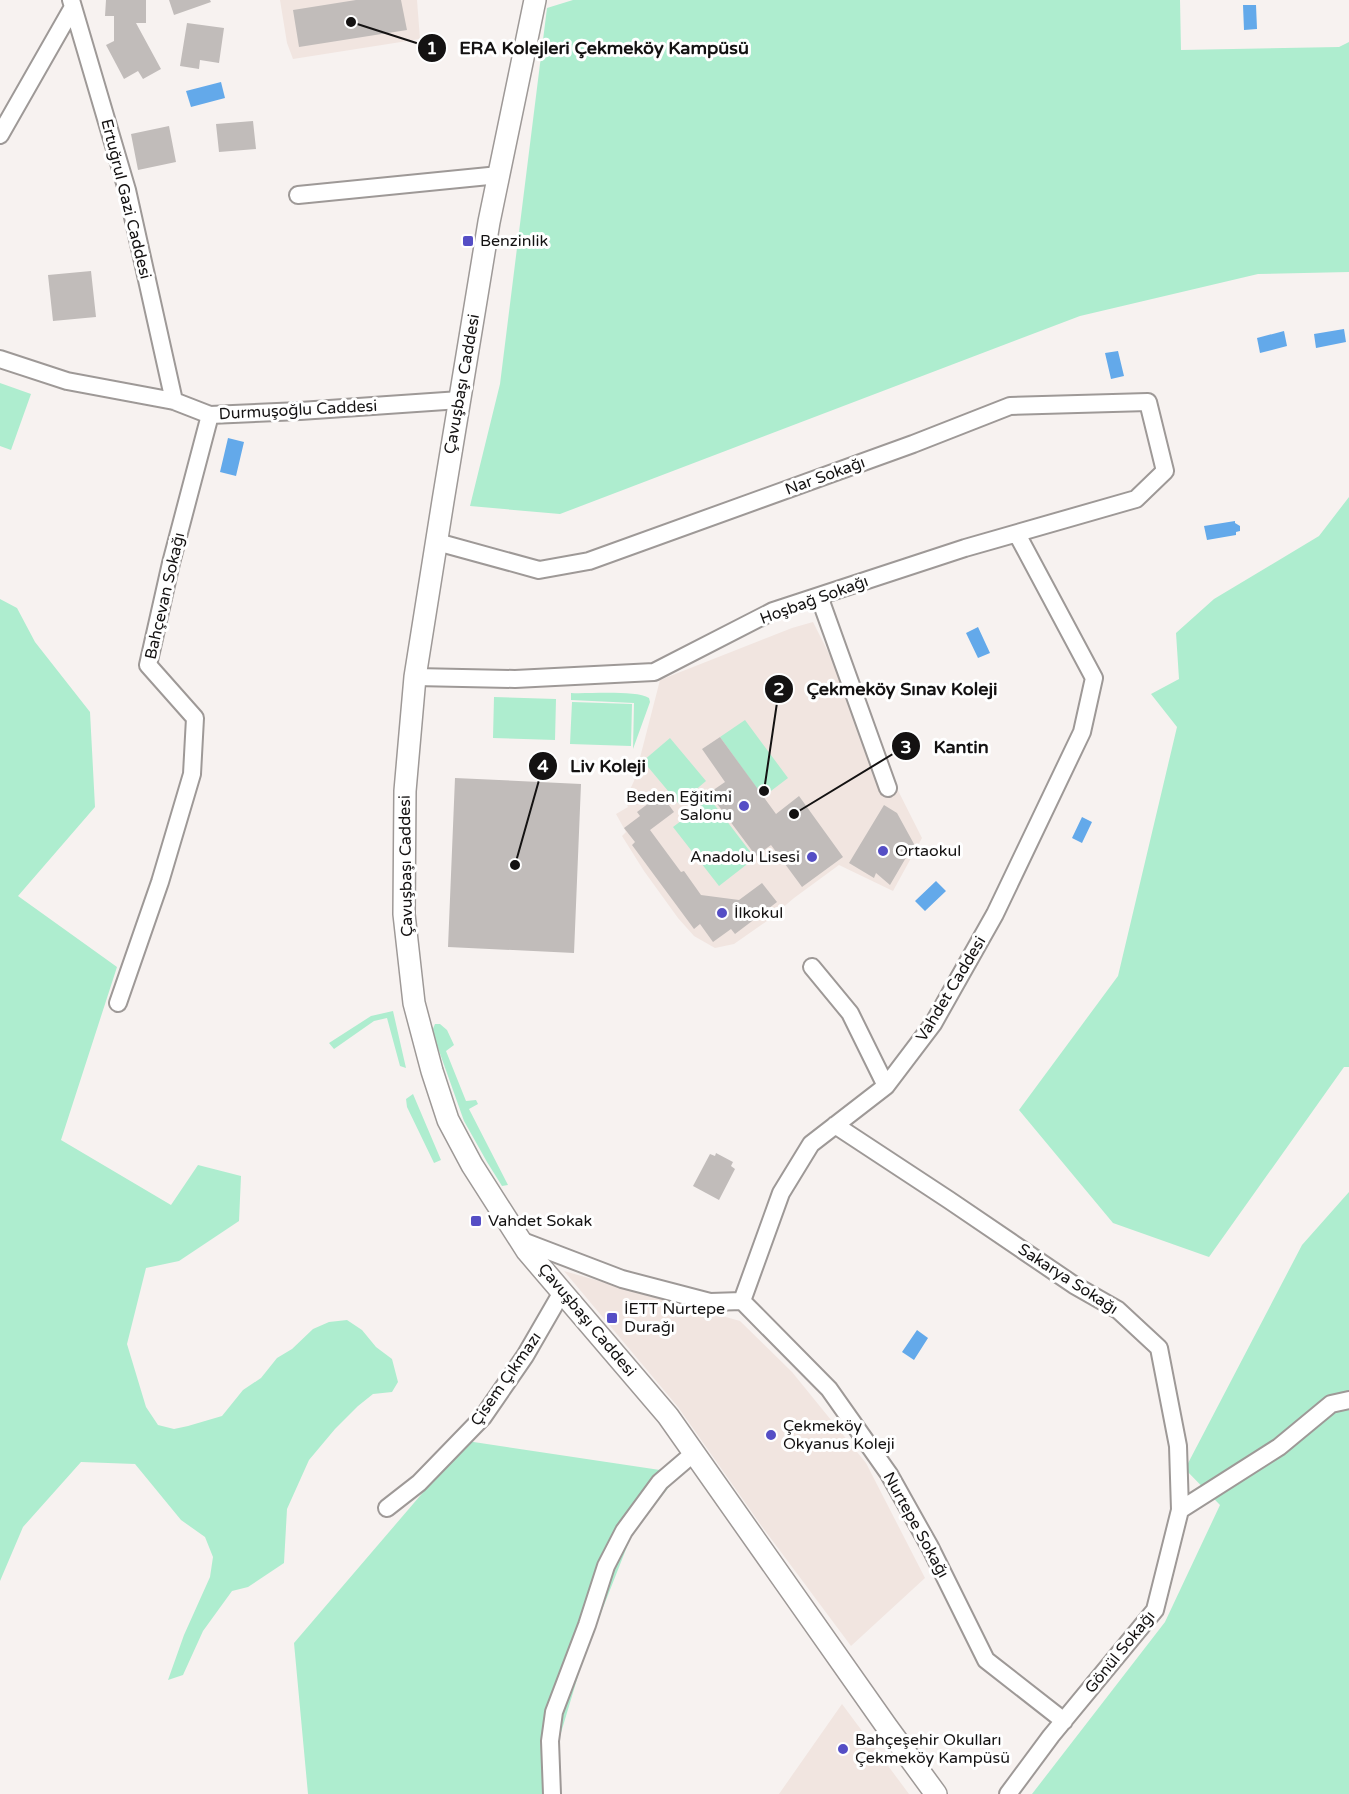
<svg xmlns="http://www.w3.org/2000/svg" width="1349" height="1794" viewBox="0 0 1349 1794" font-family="'Varela Round',sans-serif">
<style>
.built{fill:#f1e5e0}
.green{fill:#aeedcf}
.water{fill:#63a9ea}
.building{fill:#c1bcba}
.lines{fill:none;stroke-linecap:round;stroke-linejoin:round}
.minor-casing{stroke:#9e9997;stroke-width:20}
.major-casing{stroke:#9e9997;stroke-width:24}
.minor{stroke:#fff;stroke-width:16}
.major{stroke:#fff;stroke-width:21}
.poi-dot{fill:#554ec5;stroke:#fff;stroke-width:2}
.labels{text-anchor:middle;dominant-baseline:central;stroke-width:6;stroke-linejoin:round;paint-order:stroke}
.street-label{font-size:16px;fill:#141212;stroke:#fff}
.poi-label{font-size:16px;fill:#141212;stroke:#fff;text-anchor:start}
.leader{fill:none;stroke:#141212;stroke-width:2}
.callout-dot{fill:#141212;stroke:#fff;stroke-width:2}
.mark-label{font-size:18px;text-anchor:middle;font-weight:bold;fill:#fff}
.callout-label{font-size:18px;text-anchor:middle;font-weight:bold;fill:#141212;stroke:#fff;stroke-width:6;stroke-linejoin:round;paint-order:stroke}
</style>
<rect width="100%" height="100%" fill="#f7f2f0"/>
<!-- built -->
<path class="built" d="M280 0H417L420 39 293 59 287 43Z
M813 622 922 838 893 891 839 865 794 898 767 921 734 944 715 948 694 936 678 918 644 871 622 836 626 832 616 814 628 807 625 800 634 781 660 680 792 628Z
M564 1271 740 1321 792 1372 866 1463 925 1578 851 1646 763 1528 678 1407Z
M842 1704 909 1794H779Z"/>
<!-- green -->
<path class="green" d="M573 0H1180L1181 50 1339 47 1349 42V272L1258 274 1080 316 560 514 470 506 500 384 547 8Z
M0 383 31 394 11 450 0 446Z
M1349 497V1067H1344L1209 1257 1113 1223 1019 1110 1118 976 1177 727 1151 694 1179 679 1176 633 1214 599 1319 536Z
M0 599 17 608 35 642 90 712 95 807 18 896 117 967 61 1140 171 1205 198 1165 241 1176 239 1221 179 1261 146 1268 127 1344 146 1407 158 1425 174 1429 188 1426 222 1416 243 1390 261 1378 277 1358 292 1349 313 1329 329 1322 347 1320 362 1330 376 1347 392 1359 398 1382 392 1392 373 1394 358 1406 335 1429 309 1460 287 1509 284 1563 248 1587 232 1591 203 1631 183 1675 168 1680 184 1635 210 1577 213 1557 205 1537 181 1520 135 1464 81 1462 23 1527 0 1581Z
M571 693C588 694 636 690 649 698L650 702 633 749 634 703 571 700Z
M494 697 556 699 555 740 493 738Z
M572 702 632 704 631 746 570 744Z
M745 720 788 778 763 797 720 737Z
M670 738 706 781 679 804 643 761Z
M710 799 755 858 719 886 673 827Z
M393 1011 406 1068 400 1066 387 1018 374 1021 334 1049 329 1043 371 1016Z
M435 1024H440L447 1030 454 1045 446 1051 466 1101 476 1100 478 1104 469 1109 508 1185 502 1186 487 1162 464 1121 432 1031Z
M413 1094 441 1160 434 1163 407 1107 406 1099Z
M1349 1192V1794H1032L1165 1622 1220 1505 1185 1469 1302 1245Z
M467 1441 680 1473 632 1534 584 1656 560 1736 559 1794H308L294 1643Z"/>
<!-- water -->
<path class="water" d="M1243 5H1256L1257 29 1244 30Z
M221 82 225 98 191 107 186 91Z
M1344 329 1346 342 1316 348 1314 334Z
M1284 331 1287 346 1260 353 1257 338Z
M1118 351 1124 376 1111 379 1105 353Z
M228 438 244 442 236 476 220 472Z
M1235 521V523L1240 526V531L1236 532V535L1207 540 1204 526Z
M978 627 990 653 978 658 966 633Z
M1082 817 1092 822 1082 843 1072 838Z
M936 881 946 891 925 911 915 901Z
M917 1330 928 1338 914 1360 902 1352Z"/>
<!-- building -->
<path class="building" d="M106 0H146V23H136L161 69 143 79 138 71 124 79 106 45 114 41V16H105Z
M169 0H210L211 2 174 15Z
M356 0H401L407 30 299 47 293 10Z
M187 23 224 28 219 63 200 60 199 69 180 66Z
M253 121 256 149 219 152 216 124Z
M169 126 176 162 138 170 131 134Z
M91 271 96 317 53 321 48 275Z
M720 737 776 814 799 796 843 857 802 887 771 845 756 856 709 793 725 782 702 749Z
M455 778 581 784 574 953 448 947Z
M661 794 674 812 650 830 681 872 684 871 701 895 739 900 762 883 777 902 735 934 731 929 713 942 700 924 694 929 632 845 635 842 624 828 640 816 637 812Z
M884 805 897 813 914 844 890 885 876 873 874 878 849 863Z
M716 1153 733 1162 731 1166 735 1169 719 1200 693 1186 710 1154 715 1156Z"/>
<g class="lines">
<!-- minor casing -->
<g class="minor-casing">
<path id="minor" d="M71 0 127 190 174 401
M0 135 73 7
M298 195 499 175
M0 359 67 381 174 401 210 415 300 411 460 400
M819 596 888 788
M415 677 515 679 654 672 773 611 965 548 1136 499 1165 471 1148 402 1010 406 913 444 589 561 539 570 437 542
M812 967 850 1013 886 1086
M118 1003 160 882 192 774 195 718 148 665 171 563 210 415
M835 1125 949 1200 1074 1285 1118 1310 1159 1348 1178 1446 1180 1510
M520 1240 622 1279 710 1302 742 1301 781 1193 811 1144 886 1086 933 1024 995 914 1082 732 1094 678 1017 534
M742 1301 829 1389 889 1474 930 1547 986 1660 1064 1721
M387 1508 419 1483 483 1417 525 1356 562 1292
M552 1794 550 1741 554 1712 587 1625 606 1566 624 1531 660 1482 694 1453
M1008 1794 1051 1736 1155 1610 1180 1510 1279 1447 1331 1404 1349 1400"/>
</g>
<!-- major casing -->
<g class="major-casing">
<path id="major" d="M535 0 489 222 443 501 415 677 405 791 404 914 414 1003 432 1071 448 1120 472 1165 527 1251 668 1416 887 1727 936 1794"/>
</g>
<!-- minor -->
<use href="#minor" class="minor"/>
<!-- major -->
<use href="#major" class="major"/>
</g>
<!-- markers -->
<g class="poi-dot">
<rect x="462" y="235" width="12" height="12" rx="3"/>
<circle cx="744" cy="806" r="6"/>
<circle cx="883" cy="851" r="6"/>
<circle cx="812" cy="857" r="6"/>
<circle cx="722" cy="913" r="6"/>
<rect x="470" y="1215" width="12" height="12" rx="3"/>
<rect x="606" y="1312" width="12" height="12" rx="3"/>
<circle cx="771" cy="1435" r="6"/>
<circle cx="843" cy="1749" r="6"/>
</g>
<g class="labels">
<!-- street labels -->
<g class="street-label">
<text transform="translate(126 199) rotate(76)">Ertuğrul Gazi Caddesi</text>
<text transform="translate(462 384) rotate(-80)">Çavuşbaşı Caddesi</text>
<text transform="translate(298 410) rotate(-3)">Durmuşoğlu Caddesi</text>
<text transform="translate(825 476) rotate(-20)">Nar Sokağı</text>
<text transform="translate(165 596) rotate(-77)">Bahçevan Sokağı</text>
<text transform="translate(814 600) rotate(-20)">Hoşbağ Sokağı</text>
<text transform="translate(406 866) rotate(-91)">Çavuşbaşı Caddesi</text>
<text transform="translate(951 989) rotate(-59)">Vahdet Caddesi</text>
<text transform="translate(1068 1279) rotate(33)">Sakarya Sokağı</text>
<text transform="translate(587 1320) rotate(50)">Çavuşbaşı Caddesi</text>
<text transform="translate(506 1379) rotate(-55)">Çisem Çıkmazı</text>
<text transform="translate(916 1525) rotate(61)">Nurtepe Sokağı</text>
<text transform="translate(1120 1652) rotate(-51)">Gönül Sokağı</text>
</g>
<!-- poi labels -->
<g class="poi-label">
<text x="480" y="241">Benzinlik</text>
<text x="732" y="797" text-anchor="end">Beden Eğitimi<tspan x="732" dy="18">Salonu</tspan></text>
<text x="895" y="851">Ortaokul</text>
<text x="800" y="857" text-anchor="end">Anadolu Lisesi</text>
<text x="734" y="913">İlkokul</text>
<text x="488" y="1221">Vahdet Sokak</text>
<text x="624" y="1309">İETT Nurtepe<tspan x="624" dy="18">Durağı</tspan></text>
<text x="783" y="1426">Çekmeköy<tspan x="783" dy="18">Okyanus Koleji</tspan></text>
<text x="855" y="1740">Bahçeşehir Okulları<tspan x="855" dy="18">Çekmeköy Kampüsü</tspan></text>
</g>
</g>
<!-- callouts -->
<path class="leader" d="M351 22L432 48M764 791L779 689M794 814L906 746M515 865L543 766"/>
<g class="callout-dot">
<circle cx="351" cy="22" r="6"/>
<circle cx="764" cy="791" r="6"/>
<circle cx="794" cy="814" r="6"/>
<circle cx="515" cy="865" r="6"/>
<circle cx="432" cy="48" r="15"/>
<circle cx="779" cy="689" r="15"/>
<circle cx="906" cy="746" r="15"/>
<circle cx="543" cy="766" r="15"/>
</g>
<g class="mark-label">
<text x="432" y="54">1</text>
<text x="779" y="695">2</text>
<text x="906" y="753">3</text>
<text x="543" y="772">4</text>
</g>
<g class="callout-label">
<text x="604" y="54">ERA Kolejleri Çekmeköy Kampüsü</text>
<text x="902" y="695">Çekmeköy Sınav Koleji</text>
<text x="961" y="753">Kantin</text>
<text x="608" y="772">Liv Koleji</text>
</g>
</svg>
